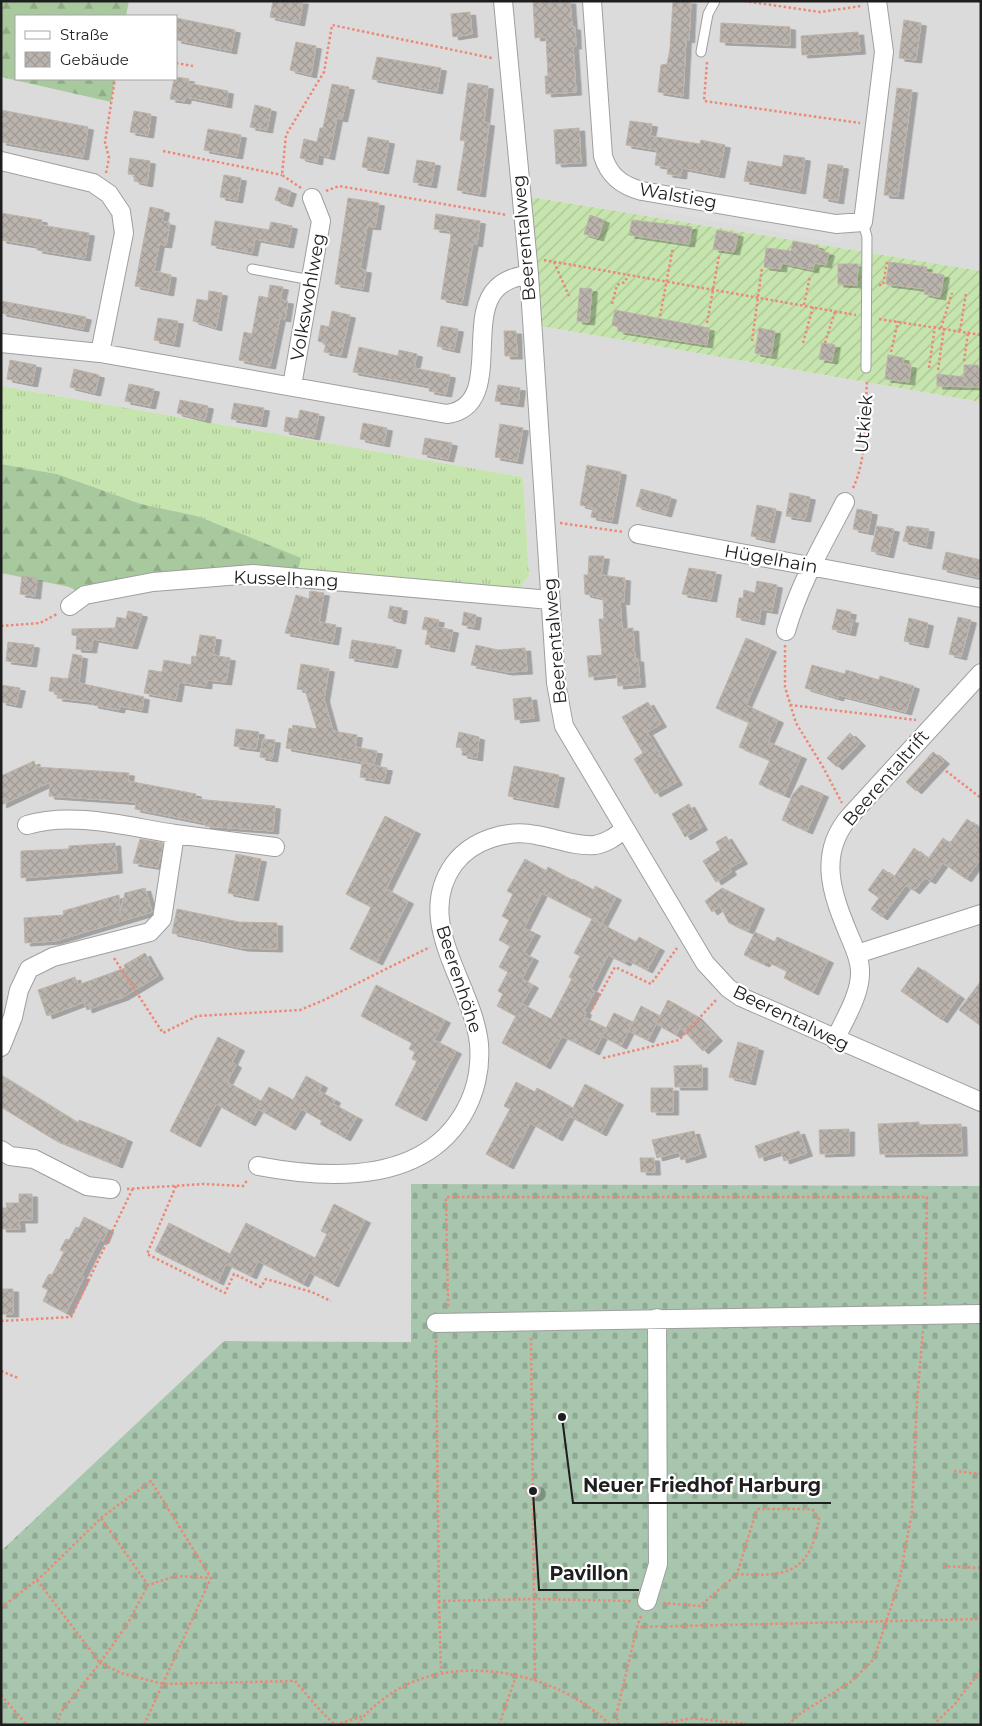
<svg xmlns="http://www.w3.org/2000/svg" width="982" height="1726" viewBox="0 0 982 1726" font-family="Montserrat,sans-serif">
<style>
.residential{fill:#dcdbdb}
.grass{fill:url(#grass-tufts)}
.forest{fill:url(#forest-firs)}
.cemetery{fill:url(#cemetery-stones)}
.garden{fill:url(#garden-furrows)}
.parking{fill:#dedede}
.building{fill:url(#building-cross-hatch);stroke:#beb3a8;filter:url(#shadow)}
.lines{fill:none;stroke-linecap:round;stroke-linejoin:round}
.lane-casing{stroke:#9f9f9f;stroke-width:11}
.street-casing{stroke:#9f9f9f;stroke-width:20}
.path{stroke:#ed8876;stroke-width:2.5;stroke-dasharray:2.5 2.5;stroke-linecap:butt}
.lane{stroke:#fff;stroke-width:9}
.street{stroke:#fff;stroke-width:18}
.labels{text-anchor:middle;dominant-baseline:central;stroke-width:4.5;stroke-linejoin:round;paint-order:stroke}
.street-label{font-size:18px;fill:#1e1e1e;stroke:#fff}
.leader{fill:none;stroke:#1e1e1e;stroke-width:2}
.callout-dot{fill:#1e1e1e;stroke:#fff;stroke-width:2}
.callout-label{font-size:19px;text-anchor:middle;font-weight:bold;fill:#1e1e1e;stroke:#fff;stroke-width:4.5;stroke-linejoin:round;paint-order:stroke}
</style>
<defs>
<pattern id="grass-tufts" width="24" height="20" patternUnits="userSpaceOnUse" patternTransform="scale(1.25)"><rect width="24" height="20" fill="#c6e4ae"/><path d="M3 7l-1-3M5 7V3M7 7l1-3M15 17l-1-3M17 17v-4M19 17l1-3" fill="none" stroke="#aac395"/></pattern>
<pattern id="forest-firs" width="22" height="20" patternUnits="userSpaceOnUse" patternTransform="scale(1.25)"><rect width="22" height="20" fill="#a8c99d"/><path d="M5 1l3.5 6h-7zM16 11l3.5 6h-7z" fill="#90ac87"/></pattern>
<pattern id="cemetery-stones" width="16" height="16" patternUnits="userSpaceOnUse" patternTransform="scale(1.25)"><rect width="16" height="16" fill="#a8c5ad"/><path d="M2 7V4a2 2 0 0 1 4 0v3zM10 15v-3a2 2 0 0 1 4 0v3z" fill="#90a994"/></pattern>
<pattern id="garden-furrows" width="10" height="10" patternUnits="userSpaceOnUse" patternTransform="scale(1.25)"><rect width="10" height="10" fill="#c6e4ae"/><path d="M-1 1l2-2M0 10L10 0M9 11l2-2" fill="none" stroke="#aac395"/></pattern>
<pattern id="building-cross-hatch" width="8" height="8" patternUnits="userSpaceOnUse" patternTransform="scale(1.25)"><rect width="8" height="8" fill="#bbb4ae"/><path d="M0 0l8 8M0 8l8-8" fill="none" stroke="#a09a95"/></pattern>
<filter id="shadow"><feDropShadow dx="5.5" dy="3" stdDeviation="0" flood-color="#0004"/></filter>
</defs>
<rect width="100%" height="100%" fill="#eeebe4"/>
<!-- residential -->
<path class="residential" d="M129 1H981V271L531 197 540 326 981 402V1186L411 1184V1342L224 1341 1 1551V573L69 587 85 595 199 578 513 597 529 576 523 477 1 386V77L111 102 115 79H176V16H126Z"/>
<!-- grass -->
<path class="grass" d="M1 386 523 477 529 576 513 597 296 578 197 516 141 504 57 474 1 464Z"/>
<!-- forest -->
<path class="forest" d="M1 1H129L126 16H16V79H115L111 102 1 77Z
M1 464 57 474 141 504 197 516 301 558 296 578 85 595 69 587 1 573Z"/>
<!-- cemetery -->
<path class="cemetery" d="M411 1184 981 1186V1725H1V1551L224 1341 411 1342Z"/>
<!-- garden -->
<path class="garden" d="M531 197 981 271V402L540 326Z"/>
<!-- parking -->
<path class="parking" d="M641 178 813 207 817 212 635 183Z
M642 196 842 232 841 243 640 208Z"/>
<!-- building -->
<path class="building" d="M273 1H303L299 23 270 17Z
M533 1H570L572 27H575L576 46H573L576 92 546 94 545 76H548L546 37 535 38Z
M673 1H691L689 40 686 39 683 96 658 92 661 65 667 64 670 49Z
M470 12 472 34 453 37 451 14Z
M176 18 235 30 231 51 176 40Z
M904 20 921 23 916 60 899 58Z
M721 23 790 27V45L720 42Z
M858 32 860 51 802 55 801 36Z
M296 42 316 46 311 75 290 70Z
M377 57 441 68 437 91 372 79Z
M176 77 189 79 188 83 228 91 226 105 186 97 185 101 170 99 174 79Z
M468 83 488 86 484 122 489 123 480 194 457 190 465 141 460 140Z
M332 84 349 87 342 119 337 118 329 157 318 154 317 162 300 158 304 139 317 142 320 128H323Z
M897 88 912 90 898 196 884 195Z
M255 105 271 109 267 130 250 127Z
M1 110 88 127 83 157 1 142Z
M134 111 151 114 148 135 130 132Z
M630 121 652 124 650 136 700 144 701 140 725 145 719 175 682 168 681 176 667 174 668 167 655 165 657 150 626 145Z
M579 128 581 163 556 164 554 130Z
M208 129 241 135 237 156 204 150Z
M368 137 389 141 383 171 362 167Z
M784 155 805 158 800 191 744 181 748 161 782 167Z
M130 158 150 161 147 184 134 181 135 175 128 174Z
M417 160 435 163 431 185 413 182Z
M828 164 843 166 838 201 823 198Z
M224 175 241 178 237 200 220 197Z
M279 187 291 191 287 204 275 200Z
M348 198 379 203 375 227 367 226 360 269 366 270 363 289 335 284Z
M150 207 164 210 162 221 170 223 166 245 159 244 154 271 171 275 168 293 135 286Z
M1 213 42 220 41 225 89 233 85 258 37 250V246L1 240Z
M436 214 480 221 477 244 473 243 462 303 441 299 451 236 450 231 434 229Z
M590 215 604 220 598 238 584 234Z
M632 220 692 227 689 244 629 235Z
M215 221 269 230 271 222 292 226 288 245 255 239 252 253 211 245Z
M717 230 738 234 734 252 713 249Z
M793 241 818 246V250L829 253 826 265 814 263 813 270 782 263 781 269 764 267 766 248 791 251Z
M889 262 927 267 926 272 944 275 940 297 924 294 925 289 886 284Z
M838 264H858L857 285 838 284Z
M270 285 283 287 280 300 288 301 285 319 280 318 270 366 239 360 244 332 252 334 259 296 268 298Z
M580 288 592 289 589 322 577 321Z
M209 291 222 293 216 328 193 321 197 299 208 301Z
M1 301 86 317 83 329 1 313Z
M615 310 709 328 707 345 618 331V327L612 325Z
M332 311 350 315 341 355 324 352 326 343 318 341 321 325 329 327Z
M158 318 178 321 174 344 154 340Z
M441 326 458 329 454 350 437 346Z
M759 328 775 331 771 356 755 353Z
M504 331H516L517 356H505Z
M822 343 835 345 832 361 819 359Z
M359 347 398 356 399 350 417 354 414 368 450 375 446 394 429 391 430 386 353 372Z
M888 355 904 358 903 364 911 365 909 382 885 379Z
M10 360 36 365 32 384 7 379Z
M964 365H978L981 387 937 386V374L964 377Z
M74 369 99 375 95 393 70 387Z
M129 384 154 389 150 406 125 401Z
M498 385 520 388 518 404 495 401Z
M180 400 208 406 205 420 177 413Z
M234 403 264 408 261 424 231 419Z
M300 410 319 414 314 437 284 431 286 417 298 419Z
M363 423 387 428 384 444 360 439Z
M500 424 523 428 517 461 495 457Z
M425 438 452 443 448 459 422 454Z
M587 465 621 472 612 521 591 517 593 508 580 505Z
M641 489 671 497 666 514 636 506Z
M790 493 810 497 805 519 786 516Z
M757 505 776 509 769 540 751 536Z
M857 509 872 512 868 532 853 529Z
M877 526 894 529 888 555 871 551Z
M907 526 929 529 926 546 903 541Z
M946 552 981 560V578L942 569Z
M589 556H604L601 575 625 578 624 602 620 601 622 629 633 628 635 659H638L640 684 618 686 617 674 589 677 587 656 602 655 599 619H604L603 598 585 594 584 575H588Z
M689 568 716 572 711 599 682 594Z
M22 576 37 578 35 596 20 594Z
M757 581 777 585 772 611 761 609 759 622 736 617 739 598H743L744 590 755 593Z
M310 591 324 593 319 622 336 625 333 642 285 633 296 595 309 599Z
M390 606 402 608 400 621 388 618Z
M837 609 851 612 849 620H853L850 633 832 629Z
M128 611 142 614 132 646 93 639 91 650 76 649 77 636 72 635V629L115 628 117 617 126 619Z
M464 612 476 615 474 627 462 625Z
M425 617 439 620 437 627 453 630 449 649 425 644 428 630 422 629Z
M958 617 971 620 961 657 949 654Z
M909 618 928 623 923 645 904 641Z
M200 635 216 637 213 655 230 658 226 682 207 680 206 686 179 682 176 699 144 693 149 670 162 672 164 660 191 665 192 656 196 657Z
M746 638 771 649 746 705 778 720 768 742 801 756 784 795 759 784 770 760 739 747 749 722 716 708Z
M352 640 396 647 392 665 349 658Z
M8 642 34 645 31 664 6 661Z
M476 645 498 650 525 648 527 671 507 672 471 665Z
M73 654 82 656 79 683 144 697 142 710 120 706 119 710 93 705V702L57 698 58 692 49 691 51 677 68 679Z
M301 664 329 669 324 699 333 731 357 735 355 747 377 751 374 764 286 748 289 728 292 729 293 725 317 729 305 690 297 689Z
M812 665 845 674 846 670 879 680 880 676 914 686 906 712 839 695 838 698 805 688Z
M1 685 20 688 16 705 1 702Z
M531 697 534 718 515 720 513 699Z
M648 702 661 724 647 732 677 782 655 794 634 759 643 753 622 717Z
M236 729 259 732 256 749 234 746Z
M459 732 479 737 477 758 462 755 463 748 456 747Z
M850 733 860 743 837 767 827 758Z
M263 739 275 740 272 759 260 757Z
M933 752 944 761 916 791 906 782Z
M34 761 36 767 129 773 128 781 196 794 195 799 275 806 273 831 205 826V823L135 809 136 802 49 796 50 782 1 805V776Z
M362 763 387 768 384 781 360 777Z
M514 766 559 775 553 805 508 796Z
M801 785 823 794 807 831 782 820 793 794Z
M689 804 702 827 685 837 672 814Z
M385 816 415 831 386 889 408 901 377 962 350 949 371 907 346 894Z
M967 819 981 829V858L966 879 943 863 930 881 925 878 914 891 906 885 882 917 871 909 879 898 868 890 883 869 894 877 914 848 928 859 943 838 950 843Z
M726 836 742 861 729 868 731 872 716 882 703 861 720 850 716 842Z
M140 839 163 843 158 867 133 863Z
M115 843 117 870 21 878V851L69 849V846Z
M236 854 261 859 253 898 228 893Z
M525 859 546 871 548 867 572 880 573 879 594 890 595 886 616 897 602 924 542 893 524 928 535 933 524 953 533 958 522 979 533 985 522 1004 551 1019 572 979 569 977 580 956 574 953 592 919 636 942 639 937 659 948 647 970 627 960 625 963 608 955 591 989 595 991 584 1011 586 1012 584 1017 606 1028 594 1052 562 1036 545 1066 502 1043 516 1016 497 1006 503 994 498 991 508 972 499 967 510 946 499 940 509 920 502 916 513 894 507 891Z
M145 888 152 912 55 941 25 943 24 918 64 915 63 911 119 895 120 913 125 893Z
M722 888 759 906 748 931 729 923 720 906 712 912 705 901Z
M177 909 239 922 277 923V949L242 948 172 933Z
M755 932 775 942 777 937 828 960 813 992 784 978 787 971 766 961 764 964 744 955Z
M145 953 158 976 123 997 100 1005 87 1010 84 1002 47 1016 38 990 75 977 78 985 125 968 124 965Z
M918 967 959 996 942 1020 901 991Z
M981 981V1026L959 1010Z
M376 985 445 1020 434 1040 456 1051 421 1118 395 1105 417 1061 412 1059 415 1052 409 1049 412 1043 361 1016Z
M668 1000 696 1016 717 1038 703 1051 680 1027 676 1035 656 1024 660 1016 648 1040 629 1031 641 1006 660 1016Z
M614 1013 633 1022 621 1046 602 1036Z
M218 1037 239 1048 232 1062 236 1065 227 1082 261 1101 269 1087 293 1100 306 1076 322 1085 319 1091 335 1100 333 1104 357 1117 345 1138 320 1124 322 1121 301 1109 290 1127 258 1109 250 1123 216 1104 195 1144 170 1131Z
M738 1042 758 1048 750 1082 729 1077Z
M702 1065V1087H675L674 1066Z
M1 1075 78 1123 79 1120 127 1139 117 1165 53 1139 1 1107Z
M516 1082 535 1092 537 1088 573 1108 585 1084 618 1102 601 1133 569 1116 557 1138 530 1123 508 1166 486 1154 510 1109 504 1106Z
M651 1088H673V1112H651Z
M919 1122V1125L961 1124 962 1153 880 1154 878 1124Z
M849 1129V1153L820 1154 819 1130Z
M694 1131 701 1154 681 1160 679 1152 657 1158 652 1140Z
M799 1131 807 1153 784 1161 781 1151 759 1158 755 1146Z
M640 1158H654L655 1172H641Z
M19 1194H32V1220H19L20 1229H1V1208H7L6 1203H19Z
M334 1204 365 1220 333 1284 309 1272 303 1284 258 1261 251 1276 226 1264 218 1282 155 1251 169 1223 230 1254 246 1223 315 1258 327 1234 321 1231Z
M84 1217 108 1229 103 1241 100 1239 93 1252 81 1276 84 1277 66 1313 43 1301 48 1290 42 1287 49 1274 52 1275 64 1252 60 1250 66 1239 69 1240 76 1227 79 1228Z
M1 1289H13V1314H1Z
M526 1491a7 7 0 1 1 14 0a7 7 0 1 1-14 0Z"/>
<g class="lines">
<!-- lane casing -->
<g class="lane-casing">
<path id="lane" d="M701 52 708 14 715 1
M863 222 867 237 866 368
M252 269 311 280"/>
</g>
<!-- street casing -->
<g class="street-casing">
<path id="street" d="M503 1 529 274 556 683 564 726 705 963 728 988 741 997 981 1102
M592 1 603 156C609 176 622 186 642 191L836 224 863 222 884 52 877 1
M1 161 93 183 109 194 121 212 124 233 100 353
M1 343 100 353 447 414C504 406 465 318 497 288 506 279 517 277 529 274
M292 386 321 221 312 198
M638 534 981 598
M70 606 85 595 153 582 253 574 550 600
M786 631C799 585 823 544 845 502
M175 834 275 847
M857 954 981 914
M835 1040C844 1020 861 994 860 971 860 959 854 947 849 935 832 894 817 854 850 816L981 673
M1 1047 13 1017 19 990 29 969 53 957 150 932 162 919 175 834C128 827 74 811 27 825
M1 1150 10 1156 34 1159 87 1186 111 1189
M258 1166C326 1179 420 1184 462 1116 475 1095 481 1069 479 1044 473 984 412 922 454 864 472 840 507 829 536 835 555 838 576 847 595 845 607 843 616 836 625 829
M436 1323 981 1314
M647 1601 658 1564 657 1318"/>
</g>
<!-- path -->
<path class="path" d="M744 1 820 12 861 6
M707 62 704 101 860 123
M176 63 193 66
M163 151 282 175
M106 173 109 158 105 142 115 79
M301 188 282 175 286 135 324 72 332 25 492 58
M326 191 339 186 507 215
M544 260 856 315
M554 262 569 296
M879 285H883L887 262
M612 304 617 285 625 282 628 275
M804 305 810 276
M660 316 673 247
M879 319 981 335
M707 323 719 256
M941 328 952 293
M960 331 966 293
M752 341 762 268
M803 343 813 307
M825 343 835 311
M891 352 898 321
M964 361 968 333
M929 368 935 326
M938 370 944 328
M853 488C868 456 865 414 867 380
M560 523 624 532
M1 626 40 623 57 614
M785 645V687L796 723 823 767 842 803
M790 705 916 720
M946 771 981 798
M114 958 163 1033 197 1016 300 1010 324 1000 430 947
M592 1009 615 967 651 984 677 948
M603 1058 679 1040 716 1000
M176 1186 147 1254 225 1293 234 1274 261 1287 266 1279 312 1292 331 1301
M127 1189 203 1184 243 1186 248 1179
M448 1306 446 1197H927L925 1299
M1 1321 71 1317 133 1188
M531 1338 534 1599 632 1601
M436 1340 439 1601 534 1599 535 1682
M1 1371 18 1378
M954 1471 981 1474
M101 1518 151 1481 211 1578
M943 1566 981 1568
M37 1580 100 1663 128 1623 148 1585
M439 1601 441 1672
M663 1603 700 1606 737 1574C786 1577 810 1574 819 1519L812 1509H757L737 1574
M1 1608 43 1575 101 1518 148 1585 176 1576 211 1578 144 1725
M641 1616 637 1627 981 1619
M1 1695 27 1725
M57 1725 61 1712 100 1663 121 1673 163 1684 295 1681 317 1707 335 1725 363 1716
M358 1725C364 1714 372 1708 382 1700 445 1649 555 1669 610 1725
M499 1725 516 1676
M619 1725 616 1716 637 1627
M656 1725 692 1718 755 1725
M788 1725 798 1715 852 1681 874 1659 899 1582 912 1512 917 1402 923 1329
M933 1725 954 1705 981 1670"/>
<!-- lane -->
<use href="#lane" class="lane"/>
<!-- street -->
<use href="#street" class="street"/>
</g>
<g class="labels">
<!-- street labels -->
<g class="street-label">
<text transform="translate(678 196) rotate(10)">Walstieg</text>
<text transform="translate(524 238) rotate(-95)">Beerentalweg</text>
<text transform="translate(308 297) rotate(-80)">Volkswohlweg</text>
<text transform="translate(864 424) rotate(-85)">Utkiek</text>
<text transform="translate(771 559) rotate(10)">Hügelhain</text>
<text transform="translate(286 579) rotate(2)">Kusselhang</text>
<text transform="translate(555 641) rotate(-95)">Beerentalweg</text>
<text transform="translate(886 778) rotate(-49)">Beerentaltrift</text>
<text transform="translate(459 979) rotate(72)">Beerenhöhe</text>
<text transform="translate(791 1018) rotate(26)">Beerentalweg</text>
</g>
</g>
<!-- callouts -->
<path class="leader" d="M562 1417L573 1503H831M533 1491L539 1590H639"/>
<g class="callout-dot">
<circle cx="562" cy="1417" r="5"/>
<circle cx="533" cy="1491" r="5"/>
</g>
<g class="callout-label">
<text x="702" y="1492">Neuer Friedhof Harburg</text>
<text x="589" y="1580">Pavillon</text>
</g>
<!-- border -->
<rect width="982" height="1726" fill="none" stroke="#1e1e1e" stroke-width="5"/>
<!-- legend -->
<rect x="15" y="15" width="162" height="65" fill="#ffffff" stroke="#a5a5a5"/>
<rect x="25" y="31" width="25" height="8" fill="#ffffff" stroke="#a5a5a5"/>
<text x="60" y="40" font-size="15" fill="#1e1e1e">Straße</text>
<rect x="25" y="52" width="25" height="15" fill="url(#building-cross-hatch)" stroke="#a5a5a5"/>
<text x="60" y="65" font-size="15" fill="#1e1e1e">Gebäude</text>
</svg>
